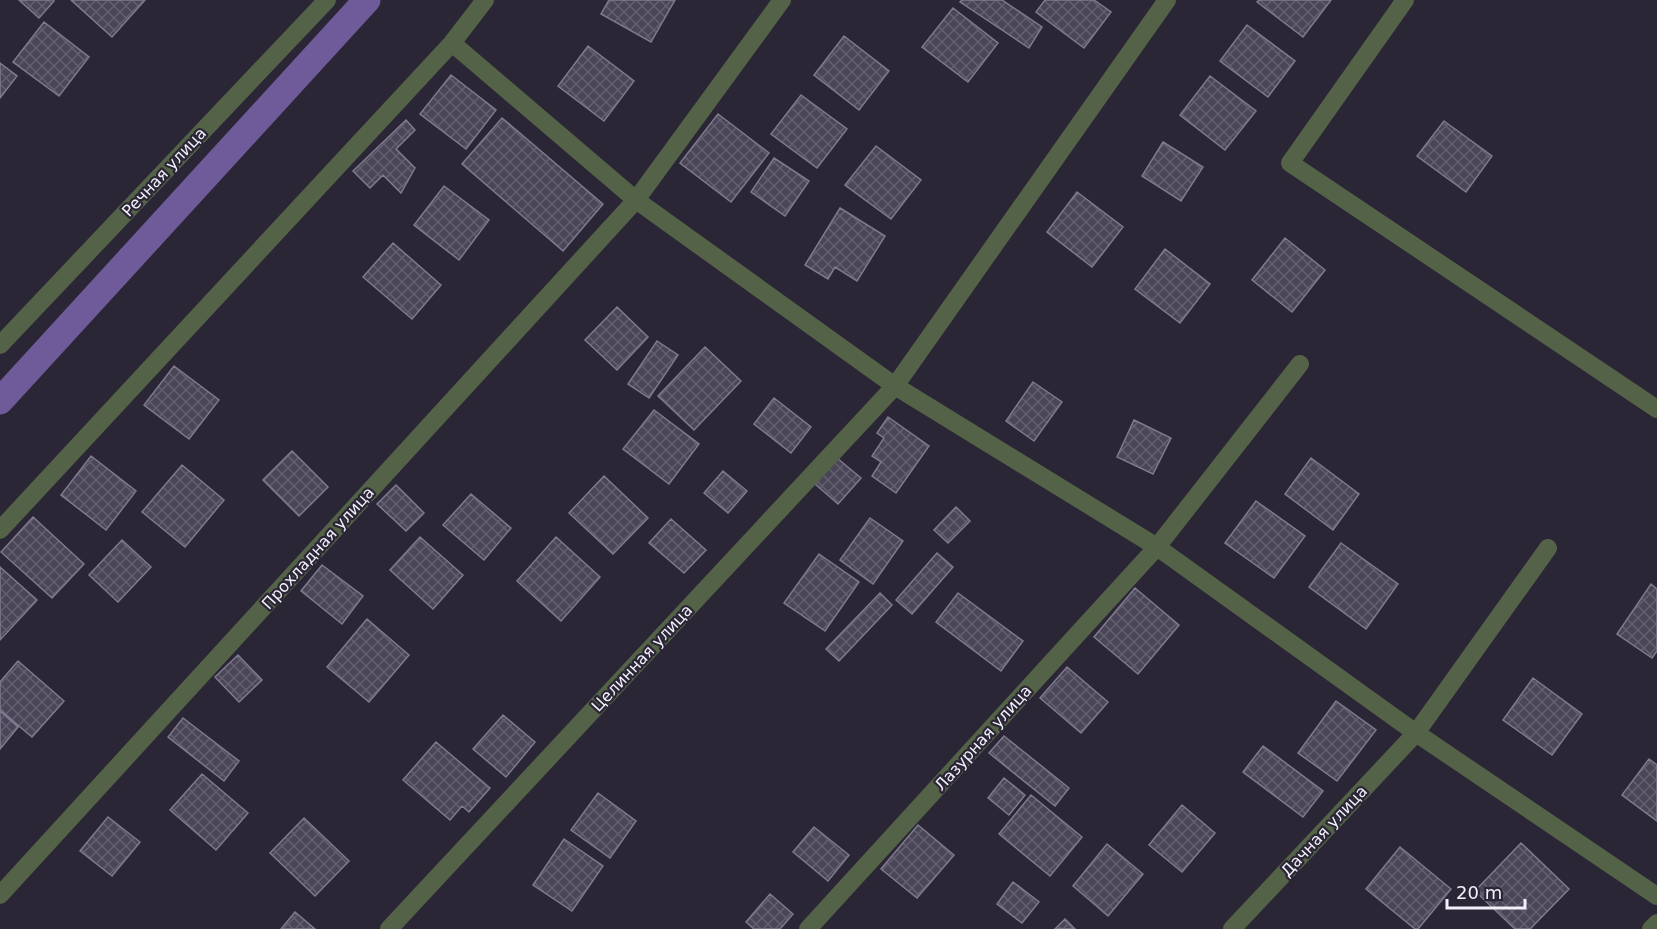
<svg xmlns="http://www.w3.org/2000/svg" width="1657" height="929" viewBox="0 0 1657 929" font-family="'DejaVu Sans',sans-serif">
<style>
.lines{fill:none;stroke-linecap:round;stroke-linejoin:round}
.canal{stroke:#6f5a9a;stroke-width:27}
.building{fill:url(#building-cross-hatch);stroke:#7f7a8d;stroke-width:1.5}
.minor{stroke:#546247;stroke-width:18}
.labels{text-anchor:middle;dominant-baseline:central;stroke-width:4.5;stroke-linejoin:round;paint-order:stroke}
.street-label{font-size:16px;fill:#f3f0fb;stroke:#2b2636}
</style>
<defs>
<pattern id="building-cross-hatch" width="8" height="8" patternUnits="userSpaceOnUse" patternTransform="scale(1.5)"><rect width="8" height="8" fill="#4a4557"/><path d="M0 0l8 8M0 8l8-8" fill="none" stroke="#656070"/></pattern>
</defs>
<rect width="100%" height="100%" fill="#2b2636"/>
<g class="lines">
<!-- canal -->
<path class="canal" d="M0 401 367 0"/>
</g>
<!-- building -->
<path class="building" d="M19 0H53L54 1 39 18Z
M71 0H145L112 37Z
M609 0H675L651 42 601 14Z
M962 0H1002L1042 27 1029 48 960 2Z
M1045 0H1094L1111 12 1084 48 1036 12Z
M1259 0H1331L1303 37 1257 2Z
M953 8 998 43 968 82 922 47Z
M44 22 89 57 59 96 13 62Z
M1247 25 1295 61 1268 97 1220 61Z
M844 36 889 71 859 110 814 75Z
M588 46 634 81 604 121 558 86Z
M0 63 17 76 0 98Z
M451 75 496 110 466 149 420 114Z
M1210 76 1256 111 1225 150 1180 115Z
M801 95 847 129 817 168 771 134Z
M718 114 769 153 731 202 680 163Z
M502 118 603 204 563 251 462 164Z
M406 120 415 130 396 149 415 168 401 193 383 175 370 188 353 171Z
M1444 121 1492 156 1466 192 1417 156Z
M1163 142 1203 167 1181 201 1142 176Z
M876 146 921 180 891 219 845 185Z
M774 158 809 181 785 216 751 192Z
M444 186 489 220 459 260 414 225Z
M1077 192 1123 227 1092 267 1047 232Z
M840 208 885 236 857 281 835 267 828 279 805 265Z
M1285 238 1325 270 1292 312 1252 280Z
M393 243 441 285 412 319 363 277Z
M1165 249 1210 284 1180 323 1135 289Z
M617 307 648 337 617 370 585 340Z
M657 341 678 355 649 398 628 384Z
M705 347 741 381 694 430 658 396Z
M174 366 219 400 189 439 144 405Z
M1033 382 1062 402 1034 441 1006 421Z
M774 398 811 427 791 453 754 424Z
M654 410 699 444 669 484 623 449Z
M888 417 929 446 896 493 872 476 881 462 872 456 884 438 877 433Z
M1134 420 1171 438 1153 474 1117 457Z
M292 451 328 487 299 516 263 480Z
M91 456 136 491 106 530 61 495Z
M837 458 861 478 838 504 815 484Z
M1311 458 1359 494 1333 530 1285 494Z
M182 465 224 500 185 547 142 512Z
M723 471 747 491 728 513 704 493Z
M604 476 648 518 613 554 569 513Z
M396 485 424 513 406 531 377 504Z
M471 494 511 528 484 560 443 525Z
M1256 501 1305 536 1274 578 1225 543Z
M956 507 970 521 948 543 934 530Z
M33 517 84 564 52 598 1 552Z
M870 518 903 541 873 584 840 560Z
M671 519 706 550 684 573 649 543Z
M420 537 463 575 433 609 390 570Z
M556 537 600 577 561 621 517 581Z
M122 540 151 567 118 602 89 575Z
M1341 543 1398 584 1366 629 1309 587Z
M937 553 953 567 912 614 896 600Z
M819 554 859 582 825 631 784 603Z
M322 565 363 596 342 624 301 591Z
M0 567 37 600 0 640Z
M1651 584 1657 589V651L1652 658 1617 634Z
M1135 588 1179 625 1138 674 1094 637Z
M880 593 892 605 839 661 826 649Z
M958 593 1023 641 1001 671 936 622Z
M367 619 409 655 369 702 327 667Z
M238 655 262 680 239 702 215 677Z
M18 661 64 701 32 737 0 710V682Z
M1067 667 1108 702 1081 733 1040 698Z
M1533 678 1582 714 1552 755 1503 720Z
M1336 701 1376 730 1337 781 1298 753Z
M0 711 18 727 0 749Z
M503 715 535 742 506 777 473 749Z
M183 718 239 761 224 781 168 737Z
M1004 736 1069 788 1055 806 989 753Z
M436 742 490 788 469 812 462 806 450 820 403 780Z
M1263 746 1323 791 1303 817 1243 772Z
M1649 759 1657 765V821L1622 795Z
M202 774 248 813 216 850 170 810Z
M1004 778 1025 795 1009 815 988 798Z
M598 793 636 821 610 858 571 830Z
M1031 795 1082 837 1050 876 999 834Z
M1182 805 1215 833 1182 872 1149 845Z
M108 817 140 842 112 876 80 851Z
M304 818 349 861 315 896 270 853Z
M918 825 954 855 917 898 881 869Z
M814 827 849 855 828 881 793 852Z
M564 839 603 866 572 911 533 885Z
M1521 843 1569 889 1530 929H1515L1475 891Z
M1107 844 1143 874 1108 916 1073 886Z
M1400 847 1451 889 1418 929H1415L1366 889Z
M1013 882 1039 902 1022 923 997 904Z
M770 894 793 914 780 929H754L746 922Z
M295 912 315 929H281Z
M1065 919 1075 929H1055Z"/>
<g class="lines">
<!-- minor -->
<path class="minor" d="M1405 0 1290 163 1657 409
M452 43 636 200 895 386 1157 547 1416 733 1657 896
M0 345 327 0
M0 530 452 43 485 0
M0 895 636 200 782 0
M389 929 895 386 1167 0
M808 929 1157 547 1300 364
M1232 929 1416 733 1548 548
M1651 929 1657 923"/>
</g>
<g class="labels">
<!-- street labels -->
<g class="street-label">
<text transform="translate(164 172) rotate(-47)">Речная улица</text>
<text transform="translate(318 548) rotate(-48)">Прохладная улица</text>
<text transform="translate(642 658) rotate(-47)">Целинная улица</text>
<text transform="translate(983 738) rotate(-48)">Лазурная улица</text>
<text transform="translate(1324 831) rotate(-47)">Дачная улица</text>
</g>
</g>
<!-- scale -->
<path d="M1447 899v9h78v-9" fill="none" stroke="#f3f0fb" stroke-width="3"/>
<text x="1456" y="899" font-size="18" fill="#f3f0fb" stroke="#2b2636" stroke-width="4.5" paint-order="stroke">20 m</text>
</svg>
